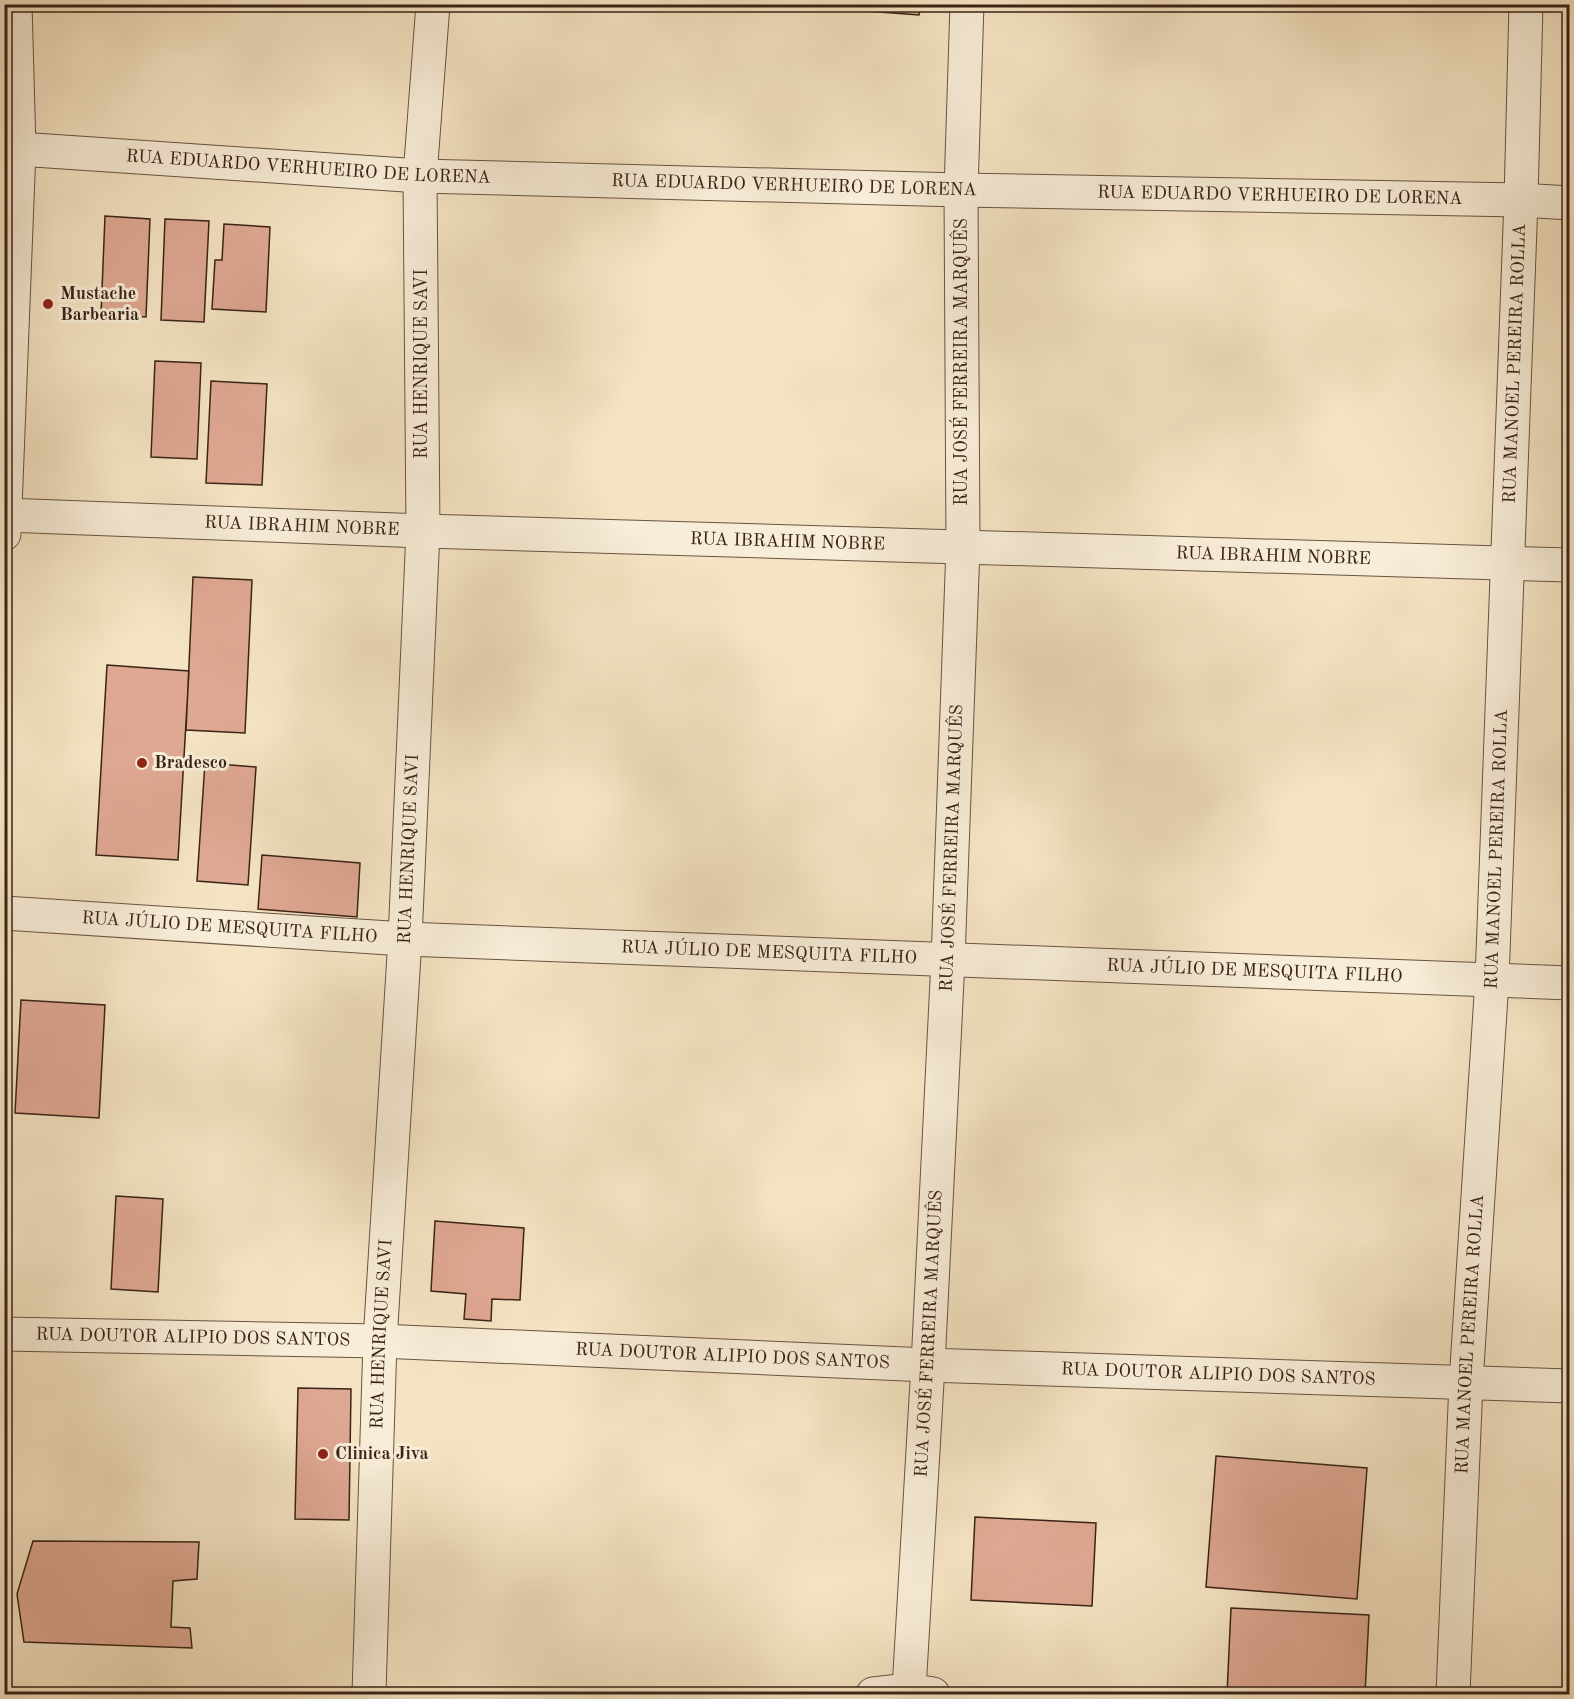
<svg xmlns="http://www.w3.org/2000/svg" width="1574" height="1699" viewBox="0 0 1574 1699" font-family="'Old Standard TT',serif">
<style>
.building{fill:#dfa893;stroke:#3a2317;stroke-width:1.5}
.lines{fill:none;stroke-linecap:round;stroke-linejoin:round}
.minor-casing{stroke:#695342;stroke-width:35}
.tertiary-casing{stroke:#695342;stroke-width:35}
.secondary-casing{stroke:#3a2317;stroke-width:35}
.minor{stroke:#f8edd8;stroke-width:33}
.tertiary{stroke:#f8edd8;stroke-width:33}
.secondary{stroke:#f8edd8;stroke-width:33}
.poi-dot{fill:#8f2418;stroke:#f8edd8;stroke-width:2}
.labels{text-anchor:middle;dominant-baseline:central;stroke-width:6;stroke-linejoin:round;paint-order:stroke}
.street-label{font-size:18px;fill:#3a2317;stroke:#f8edd8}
.poi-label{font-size:18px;font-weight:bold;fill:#3a2317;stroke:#f8edd8;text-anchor:start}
</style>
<rect width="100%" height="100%" fill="#f5e4c3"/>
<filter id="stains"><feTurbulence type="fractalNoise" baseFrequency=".00333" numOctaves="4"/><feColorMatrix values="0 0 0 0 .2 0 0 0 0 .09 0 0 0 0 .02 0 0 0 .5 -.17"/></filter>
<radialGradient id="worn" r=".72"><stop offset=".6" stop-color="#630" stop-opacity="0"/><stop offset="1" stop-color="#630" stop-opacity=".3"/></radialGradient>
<!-- building -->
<path class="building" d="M811 4H921L919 15 811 7Z
M105 216 150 219 146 317 101 314Z
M165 219 209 221 204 322 161 320Z
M224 224 270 227 266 312 212 309 215 260H222Z
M155 361 201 363 197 459 151 457Z
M211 381 267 384 262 485 206 483Z
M193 577 252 580 245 733 186 730Z
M107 665 189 671 178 860 96 855Z
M205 763 256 767 248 885 197 881Z
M262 855 360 863 357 917 258 909Z
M21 1000 105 1005 99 1118 15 1113Z
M116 1196 163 1199 158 1292 111 1289Z
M435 1221 524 1228 520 1300 492 1299 491 1321 464 1319 466 1294 431 1291Z
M298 1388 351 1389 349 1520 295 1519Z
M1216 1456 1367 1468 1357 1599 1206 1587Z
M975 1517 1096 1523 1092 1606 971 1600Z
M33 1541 199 1542 197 1579 173 1581 171 1627 190 1628 192 1648 24 1642 17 1594Z
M1231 1608 1369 1615 1365 1694H1227Z"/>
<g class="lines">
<!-- minor casing -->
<g class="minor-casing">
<g id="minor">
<path id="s1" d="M19 149 420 176 961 190 1521 200 1570 203"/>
<path id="s2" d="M5 515 423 531 1570 565"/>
<path id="s3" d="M4 913 405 939 1570 983"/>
<path id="s4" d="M4 1334 380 1341 928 1365 1570 1386"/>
<path id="s5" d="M909 1690 928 1365 948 960 963 547 961 190 967 4"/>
<path d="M873 1694 909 1690 933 1694"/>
<path id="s6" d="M1453 1694 1466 1382 1492 980 1521 200 1526 4"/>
</g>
</g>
<!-- tertiary casing -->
<g class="tertiary-casing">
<g id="tertiary">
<path d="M4 534 19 149 15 4"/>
<path id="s7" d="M369 1694 380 1341 405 939 423 531 420 176 433 4"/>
</g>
</g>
<!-- secondary casing -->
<g class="secondary-casing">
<path id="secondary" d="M4 511 5 515"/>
</g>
<!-- minor -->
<use href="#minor" class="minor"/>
<!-- tertiary -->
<use href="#tertiary" class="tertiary"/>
<!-- secondary -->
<use href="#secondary" class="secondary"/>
</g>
<!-- markers -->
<g class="poi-dot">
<circle cx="48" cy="304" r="6"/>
<circle cx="142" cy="763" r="6"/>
<circle cx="323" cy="1454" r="6"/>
</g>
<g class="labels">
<!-- street labels -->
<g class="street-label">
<text stroke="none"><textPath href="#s1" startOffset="290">RUA EDUARDO VERHUEIRO DE LORENA</textPath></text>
<text stroke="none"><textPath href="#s1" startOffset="776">RUA EDUARDO VERHUEIRO DE LORENA</textPath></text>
<text stroke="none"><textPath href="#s1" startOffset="1262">RUA EDUARDO VERHUEIRO DE LORENA</textPath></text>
<text transform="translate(962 362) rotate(-90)">RUA JOSÉ FERREIRA MARQUÊS</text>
<text transform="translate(422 364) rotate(-90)">RUA HENRIQUE SAVI</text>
<text stroke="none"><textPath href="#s6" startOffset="1332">RUA MANOEL PEREIRA ROLLA</textPath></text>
<text stroke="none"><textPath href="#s2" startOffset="297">RUA IBRAHIM NOBRE</textPath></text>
<text stroke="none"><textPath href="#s2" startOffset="783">RUA IBRAHIM NOBRE</textPath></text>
<text stroke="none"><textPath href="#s2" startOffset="1269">RUA IBRAHIM NOBRE</textPath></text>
<text stroke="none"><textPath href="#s5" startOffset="843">RUA JOSÉ FERREIRA MARQUÊS</textPath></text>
<text stroke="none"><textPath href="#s7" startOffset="846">RUA HENRIQUE SAVI</textPath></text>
<text stroke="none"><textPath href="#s6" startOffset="846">RUA MANOEL PEREIRA ROLLA</textPath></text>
<text stroke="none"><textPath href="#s3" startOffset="226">RUA JÚLIO DE MESQUITA FILHO</textPath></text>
<text stroke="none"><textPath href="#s3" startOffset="766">RUA JÚLIO DE MESQUITA FILHO</textPath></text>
<text stroke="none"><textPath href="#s3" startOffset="1252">RUA JÚLIO DE MESQUITA FILHO</textPath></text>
<text stroke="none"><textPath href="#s5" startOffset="357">RUA JOSÉ FERREIRA MARQUÊS</textPath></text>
<text stroke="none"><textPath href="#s7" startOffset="360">RUA HENRIQUE SAVI</textPath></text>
<text stroke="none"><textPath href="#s6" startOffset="360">RUA MANOEL PEREIRA ROLLA</textPath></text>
<text stroke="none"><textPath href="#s4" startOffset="189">RUA DOUTOR ALIPIO DOS SANTOS</textPath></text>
<text stroke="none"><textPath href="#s4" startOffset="729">RUA DOUTOR ALIPIO DOS SANTOS</textPath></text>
<text stroke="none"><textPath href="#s4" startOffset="1215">RUA DOUTOR ALIPIO DOS SANTOS</textPath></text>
</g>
<!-- poi labels -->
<g class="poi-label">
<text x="60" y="294">Mustache<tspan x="60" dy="21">Barbearia</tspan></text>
<text x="154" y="763">Bradesco</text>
<text x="335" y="1454">Clinica Jiva</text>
</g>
</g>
<!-- margin -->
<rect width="1574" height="1699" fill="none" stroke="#f5e4c3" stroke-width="24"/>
<rect x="6" y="6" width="1562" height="1687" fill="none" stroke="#3a2317" stroke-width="3"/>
<rect x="12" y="12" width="1550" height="1675" fill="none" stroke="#3a2317" stroke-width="1.5"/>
<rect width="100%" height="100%" filter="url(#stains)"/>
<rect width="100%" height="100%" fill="url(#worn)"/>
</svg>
